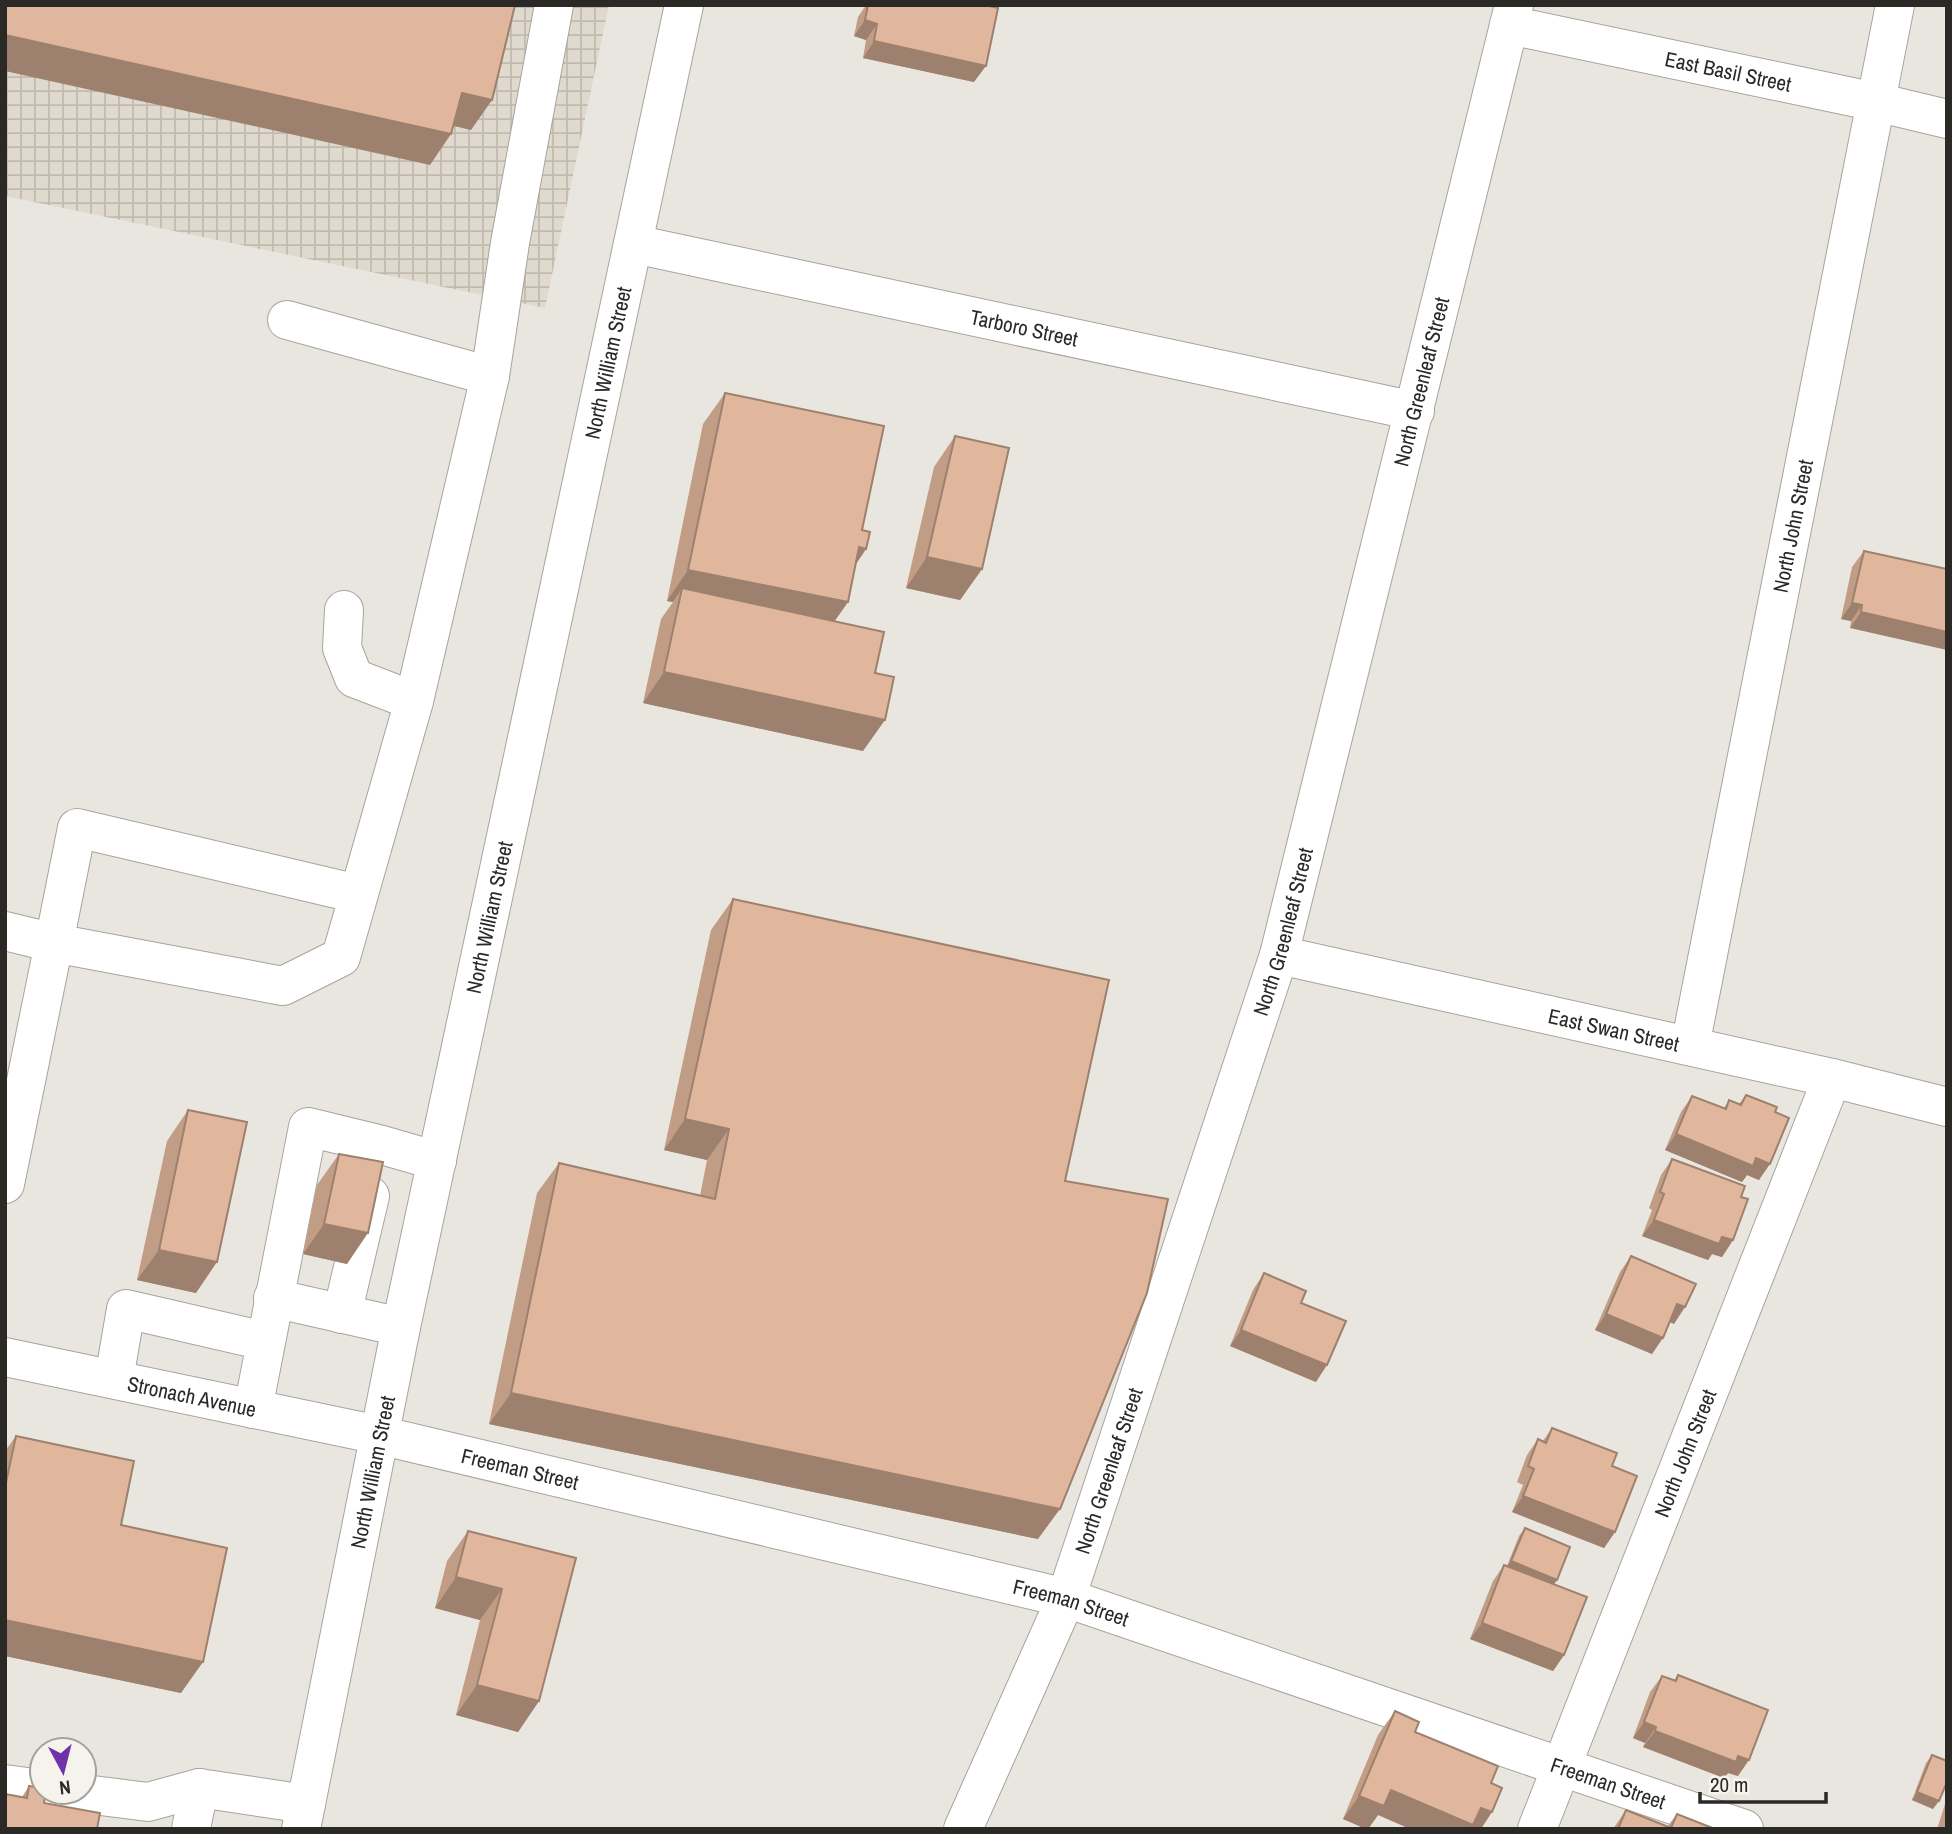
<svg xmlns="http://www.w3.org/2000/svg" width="1952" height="1834" viewBox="0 0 1952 1834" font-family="'Archivo Narrow',sans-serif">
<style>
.industrial{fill:url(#industrial-grid)}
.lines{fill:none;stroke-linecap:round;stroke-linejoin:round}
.minor-casing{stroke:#a7a49e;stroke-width:40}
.major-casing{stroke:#a7a49e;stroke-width:40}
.minor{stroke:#fff;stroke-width:38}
.major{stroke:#fff;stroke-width:38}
.wall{fill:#c19d86}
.shaded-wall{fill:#9d806d}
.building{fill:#e0b79c;stroke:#9d806d;stroke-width:2}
.labels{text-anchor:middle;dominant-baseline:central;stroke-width:7;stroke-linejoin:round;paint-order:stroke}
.street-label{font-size:21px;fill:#2a2926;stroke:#f6f3ed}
</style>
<defs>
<pattern id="industrial-grid" width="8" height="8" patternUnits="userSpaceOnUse" patternTransform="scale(1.75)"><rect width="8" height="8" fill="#e0d9cd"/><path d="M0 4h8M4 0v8" fill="none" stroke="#c0bab0"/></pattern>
</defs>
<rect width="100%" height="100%" fill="#e9e6e0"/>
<!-- industrial -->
<path class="industrial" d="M5 5H609L545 308 5 196Z"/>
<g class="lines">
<!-- minor casing -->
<g class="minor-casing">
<g id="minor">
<path id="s1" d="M1509 25 1876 102 1947 119"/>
<path id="s2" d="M634 244 1415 411"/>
<path d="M287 320 490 376"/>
<path d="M344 610 342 648 354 678 414 701"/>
<path d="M5 931 54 943 77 828 358 894"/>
<path id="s3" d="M1279 955 1832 1078 1947 1107"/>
<path id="s4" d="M1690 1046 1895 5"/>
<path d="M5 1184 54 943 283 986 341 957 414 701 490 376 510 243 554 5"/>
<path d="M273 1298 401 1327"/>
<path d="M342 1314 370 1196"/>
<path id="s5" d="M5 1357 379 1435 1066 1598 1744 1829"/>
<path d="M114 1379 126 1309 265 1341"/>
<path d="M253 1409 308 1127 382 1145 437 1161"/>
<path d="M5 1784 42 1789"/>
<path d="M69 1792 148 1802 199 1788 306 1804"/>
<path d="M191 1829 199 1788"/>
<path id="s6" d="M963 1829 1066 1598 1279 955 1514 5"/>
<path id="s7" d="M1537 1829 1832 1078"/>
</g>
</g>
<!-- major casing -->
<g class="major-casing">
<g id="major">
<path id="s8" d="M301 1829 401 1327 684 5"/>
</g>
</g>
<!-- minor -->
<use href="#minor" class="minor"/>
<!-- major -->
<use href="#major" class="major"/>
</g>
<!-- wall -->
<path class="wall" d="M866 5H985L974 82 863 58 866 40 854 36 858 17Z
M725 393 862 530 866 549 856 564 848 602 834 622 875 673 863 751 643 703 661 619 673 602 667 601 703 424Z
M955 436 982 569 960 600 906 588 934 467Z
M1864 551 1947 569 1850 628 1851 621 1841 619 1852 567Z
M733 899 1065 1181 1038 1539 489 1424 537 1193 559 1163 700 1196 707 1160 664 1150 711 930Z
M1746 1095 1775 1112 1759 1180 1747 1175 1742 1182 1665 1150 1681 1112 1692 1096 1724 1108 1729 1100 1739 1104Z
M188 1110 196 1293 137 1280 167 1141Z
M339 1154 347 1264 303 1254 317 1185Z
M1672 1159 1741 1197 1733 1240 1722 1257 1712 1254 1708 1260 1642 1236 1652 1210 1649 1208 1661 1175Z
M1631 1256 1674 1324 1670 1322 1652 1354 1595 1330 1620 1272Z
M1264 1273 1301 1303 1316 1382 1230 1346 1253 1290Z
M1552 1428 1612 1466 1615 1532 1604 1548 1512 1512 1523 1485 1517 1482 1527 1455 1538 1439 1543 1441Z
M16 1436 181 1693 5 1656V1451Z
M1525 1528 1557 1580 1554 1584 1564 1655 1553 1671 1470 1639 1493 1581 1504 1565 1507 1566 1519 1536Z
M468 1531 576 1558 539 1701 518 1732 456 1715 480 1620 435 1608 447 1561Z
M1678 1675 1738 1776 1728 1773 1724 1778 1643 1747 1645 1743 1633 1738 1650 1692 1662 1676 1674 1680Z
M1395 1711 1378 1815 1368 1829H1366L1343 1819 1378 1735Z
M1932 1755 1933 1809 1912 1800 1926 1763Z
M29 1786 44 1803 22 1797Z
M1947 1799V1829H1937L1946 1801Z
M1626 1810 1667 1827 1677 1814 1715 1829H1613Z"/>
<!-- shaded-wall -->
<path class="shaded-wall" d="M865 20 877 24 866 40 854 36Z
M5 35 451 134 430 165 5 71Z
M874 41 986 66 974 82 863 58Z
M462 93 492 100 471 130 441 123Z
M859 547 866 549 845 580Z
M927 557 982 569 960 600 906 588Z
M688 570 848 602 826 633 682 588 673 602 667 601Z
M1852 603 1862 605 1851 621 1841 619Z
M1861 612 1947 632V650L1850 628Z
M664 672 885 720 863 751 643 703Z
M685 1119 729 1129 707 1160 664 1150Z
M1676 1134 1756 1158 1770 1164 1759 1180 1747 1175 1742 1182 1665 1150Z
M1654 1220 1722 1237 1733 1240 1722 1257 1712 1254 1708 1260 1642 1236Z
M324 1224 368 1233 347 1264 303 1254Z
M159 1250 217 1262 196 1293 137 1280Z
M1677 1304 1685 1307 1674 1324 1666 1320Z
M1606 1314 1663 1338 1652 1354 1595 1330Z
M1241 1330 1327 1365 1316 1382 1230 1346Z
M511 1393 1060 1509 1038 1539 489 1424Z
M1523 1496 1615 1532 1604 1548 1512 1512Z
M1511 1561 1557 1580 1551 1588 1505 1569Z
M456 1577 502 1589 480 1620 435 1608Z
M5 1620 203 1662 181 1693 5 1656Z
M1482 1623 1564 1655 1553 1671 1470 1639Z
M477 1685 539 1701 518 1732 456 1715Z
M1644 1722 1656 1727 1645 1743 1633 1738Z
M1655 1731 1738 1756 1749 1760 1738 1776 1728 1773 1724 1778 1643 1747Z
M1391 1790 1481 1808 1492 1812 1481 1829H1410L1378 1815 1368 1829H1366L1343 1819 1359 1796Z
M1917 1792 1939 1801 1933 1809 1912 1800Z"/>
<!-- building -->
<path class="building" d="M5 5H515L492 100 462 93 451 134 5 35Z
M868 5H985L998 8 986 66 874 41 877 24 865 20Z
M725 393 884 426 862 530 870 532 866 549 859 547 848 602 688 570Z
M955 436 1009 448 982 569 927 557Z
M1864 551 1947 569V632L1861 612 1862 605 1852 603Z
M682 588 884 632 875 673 894 677 885 720 664 672Z
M733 899 1109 980 1065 1181 1168 1199 1147 1293 1060 1509 511 1393 559 1163 715 1199 729 1129 685 1119Z
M1746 1095 1777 1107 1775 1112 1789 1118 1770 1164 1756 1158 1753 1166 1676 1134 1692 1096 1726 1109 1729 1100 1741 1105Z
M188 1110 247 1122 217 1262 159 1250Z
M339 1154 383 1162 368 1233 324 1224Z
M1672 1159 1745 1186 1741 1197 1748 1199 1733 1240 1722 1237 1719 1244 1654 1220 1664 1194 1660 1192Z
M1631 1256 1696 1284 1685 1307 1677 1304 1663 1338 1606 1314Z
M1264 1273 1306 1291 1301 1303 1346 1321 1327 1365 1241 1330Z
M1552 1428 1617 1453 1612 1466 1637 1476 1615 1532 1523 1496 1534 1469 1528 1466 1538 1439 1546 1443Z
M16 1436 134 1461 121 1525 227 1548 203 1662 5 1620V1487Z
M1525 1528 1570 1547 1557 1580 1511 1561Z
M468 1531 576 1558 539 1701 477 1685 502 1589 456 1577Z
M1504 1565 1587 1597 1564 1655 1482 1623Z
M1678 1675 1768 1710 1749 1760 1738 1756 1736 1762 1655 1731 1656 1727 1644 1722 1662 1676 1676 1681Z
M1395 1711 1419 1722 1415 1732 1498 1766 1491 1783 1502 1788 1492 1812 1481 1808 1473 1825 1391 1790 1384 1806 1359 1796Z
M1932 1755 1947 1761V1782L1939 1801 1917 1792Z
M29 1786 42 1788V1792H46L44 1803 100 1813 97 1829H5V1794L27 1798Z
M1626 1810 1671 1828 1677 1814 1715 1829H1618Z"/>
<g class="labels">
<!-- street labels -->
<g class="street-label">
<text stroke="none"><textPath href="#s1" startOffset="224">East Basil Street</textPath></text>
<text stroke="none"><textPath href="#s2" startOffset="399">Tarboro Street</textPath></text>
<text stroke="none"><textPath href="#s8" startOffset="1498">North William Street</textPath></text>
<text stroke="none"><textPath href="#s6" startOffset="1521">North Greenleaf Street</textPath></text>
<text stroke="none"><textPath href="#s4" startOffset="530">North John Street</textPath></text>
<text stroke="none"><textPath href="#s8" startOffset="931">North William Street</textPath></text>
<text stroke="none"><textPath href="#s6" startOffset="954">North Greenleaf Street</textPath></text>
<text stroke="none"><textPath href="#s3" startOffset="343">East Swan Street</textPath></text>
<text stroke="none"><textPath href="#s5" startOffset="191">Stronach Avenue</textPath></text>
<text stroke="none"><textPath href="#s7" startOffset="404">North John Street</textPath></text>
<text stroke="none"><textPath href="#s5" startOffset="527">Freeman Street</textPath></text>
<text stroke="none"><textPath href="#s6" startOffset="387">North Greenleaf Street</textPath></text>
<text stroke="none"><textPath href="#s8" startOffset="364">North William Street</textPath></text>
<text stroke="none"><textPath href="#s5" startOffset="1094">Freeman Street</textPath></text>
<text stroke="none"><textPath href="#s5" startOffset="1661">Freeman Street</textPath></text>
</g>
</g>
<!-- border -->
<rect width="1952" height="1834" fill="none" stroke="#2a2926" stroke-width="14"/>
<!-- north arrow -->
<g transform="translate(63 1771) rotate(173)"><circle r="33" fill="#f6f3ed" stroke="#a4a29d" stroke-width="2"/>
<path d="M0-5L12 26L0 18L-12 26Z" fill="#7032a8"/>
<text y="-10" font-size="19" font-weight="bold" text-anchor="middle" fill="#2a2926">N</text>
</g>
<!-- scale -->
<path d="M1700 1792v10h126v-10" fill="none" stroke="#2a2926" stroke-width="3.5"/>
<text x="1710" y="1792" font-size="21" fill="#2a2926" stroke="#f6f3ed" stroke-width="5" paint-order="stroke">20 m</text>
</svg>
